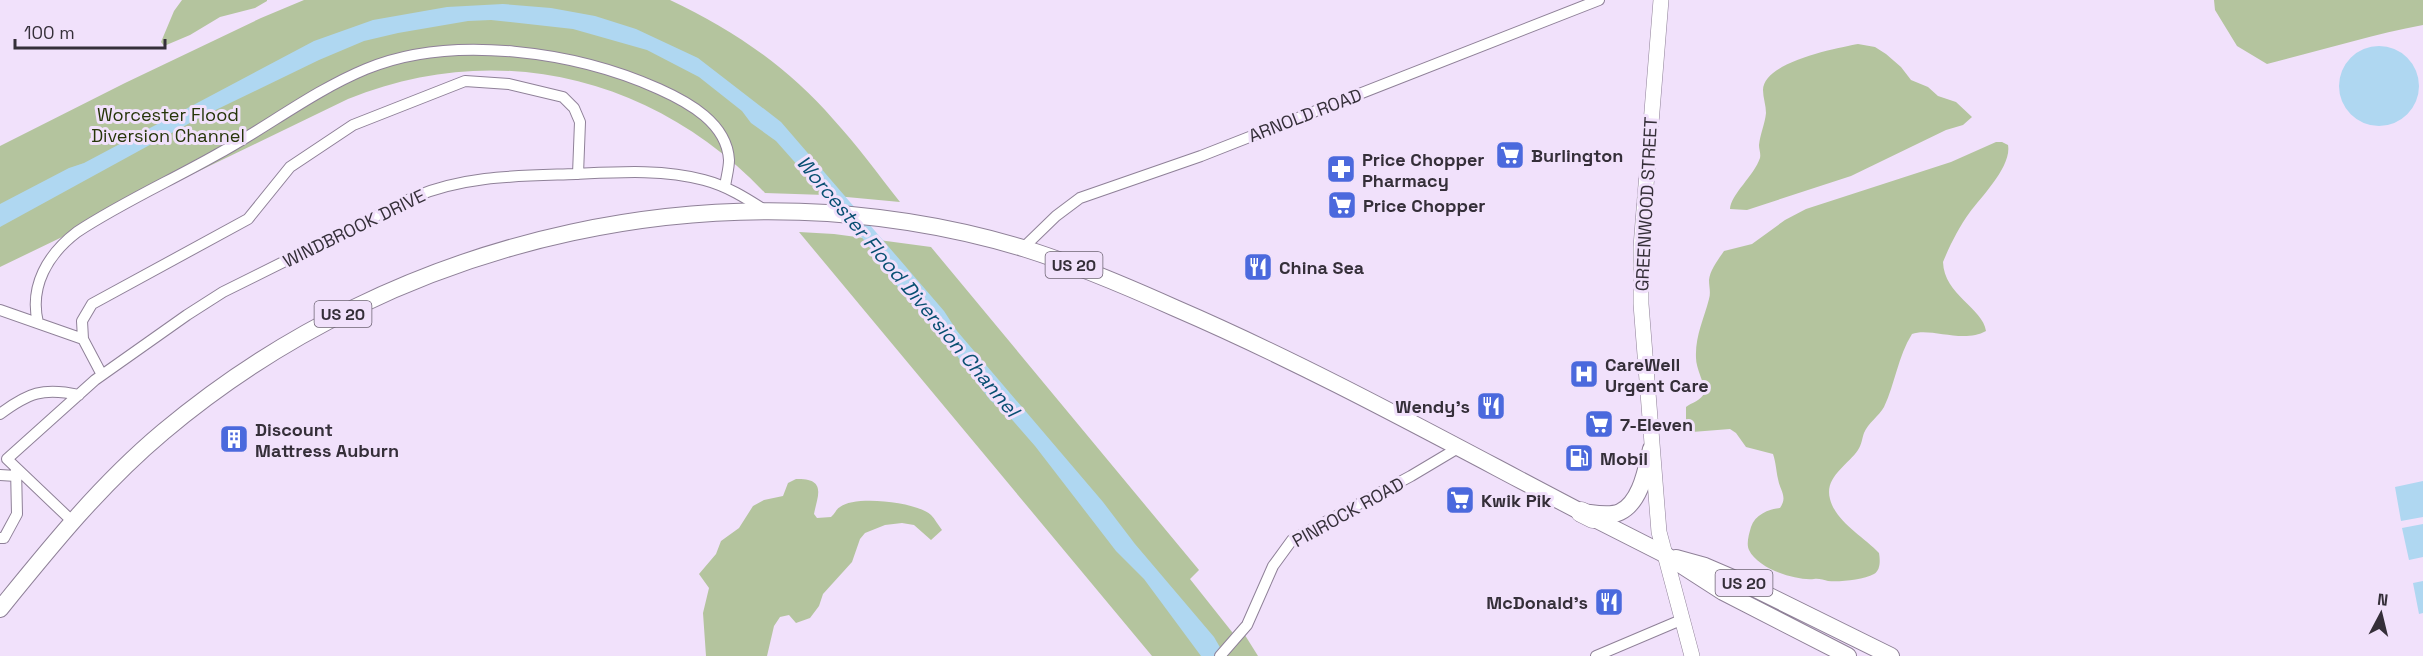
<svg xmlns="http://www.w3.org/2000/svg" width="2423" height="656" viewBox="0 0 2423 656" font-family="'Space Grotesk',sans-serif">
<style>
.green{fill:#b4c49e}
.water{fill:#afd7f1}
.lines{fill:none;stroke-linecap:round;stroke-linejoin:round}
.street-casing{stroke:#8f8198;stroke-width:12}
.secondary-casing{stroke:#8f8198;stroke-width:16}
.primary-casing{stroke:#8f8198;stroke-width:18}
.highway-casing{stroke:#8f8198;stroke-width:21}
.street{stroke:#fff;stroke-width:10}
.secondary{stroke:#fff;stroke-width:15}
.primary{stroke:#fff;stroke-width:16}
.highway{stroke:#fff;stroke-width:20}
.labels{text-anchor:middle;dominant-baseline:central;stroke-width:6;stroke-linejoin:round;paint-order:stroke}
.shield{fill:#f1e1fb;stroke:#6d6473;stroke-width:1.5}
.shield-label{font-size:16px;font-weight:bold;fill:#352f39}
.park-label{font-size:18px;fill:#263508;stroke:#f1e1fb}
.street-label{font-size:18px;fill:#352f39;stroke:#f1e1fb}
.poi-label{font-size:18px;font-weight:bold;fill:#352f39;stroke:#f1e1fb;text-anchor:start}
.water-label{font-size:20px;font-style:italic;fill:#084f72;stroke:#f1e1fb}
</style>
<rect width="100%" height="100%" fill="#f1e1fb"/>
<!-- green -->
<path class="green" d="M182 0H267V1L255 8 220 17 190 35 164 46 161 42 174 11Z
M304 0H670C732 29 788 67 833 119 857 145 878 174 900 202L825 195 765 193C655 77 498 38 348 99L0 267V146L125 83 261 18Z
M2214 0H2423V25C2370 35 2319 51 2267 64L2237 46 2215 10Z
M1858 44 1875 47 1886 54 1901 67 1911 80 1928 87 1938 96 1956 102 1972 117 1963 125 1946 130 1851 176 1747 210 1730 209C1731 194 1754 176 1760 158 1761 153 1759 150 1759 145 1760 134 1765 124 1766 113 1766 105 1763 98 1763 90 1763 62 1837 48 1858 44Z
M1996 142H2002L2008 145C2012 166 1981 197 1970 212 1959 227 1950 245 1943 262 1944 295 1983 308 1986 331 1963 344 1930 327 1912 334 1898 356 1895 384 1884 407 1879 416 1868 423 1864 433 1862 438 1862 444 1858 450 1848 465 1824 477 1830 499 1836 522 1863 536 1879 553 1880 559 1881 570 1874 574 1863 580 1840 582 1828 581 1824 580 1818 578 1814 579 1796 581 1758 569 1749 550 1746 544 1749 534 1751 527 1755 515 1768 509 1780 508 1788 496 1780 491 1778 479 1776 470 1776 463 1773 454L1746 447 1736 433 1730 429 1692 432 1686 426V407C1691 403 1702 400 1704 393 1706 386 1696 369 1696 358 1695 336 1704 319 1709 299 1711 292 1709 287 1709 280 1710 270 1718 260 1724 251L1752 244 1785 220 1806 209 1951 162Z
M799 232 834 234 931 247 1199 570 1190 579 1236 637 1243 632 1258 656H1152Z
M796 479C828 478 817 497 814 514L817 518 831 517C835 514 836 509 840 507 855 495 917 502 931 515 935 519 938 525 942 530L931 540 914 525 902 523 885 525 865 533 860 539 852 562 823 594 819 606 810 618 796 623 789 615 780 617 774 626 767 656H706L703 613 709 588 699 574 716 554 721 541 739 528 753 506 764 500 783 496 788 483Z"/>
<!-- water -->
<path class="water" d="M503 4 551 8 595 16 636 29 698 58 781 122 944 311 957 331 1103 502 1135 544 1214 637 1225 656H1201L1144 579 1116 551 1035 446 1007 414 990 400 937 329 903 294 864 240 776 141 751 123 742 111 699 77 647 50 573 29 491 20 468 21 398 33 364 41 319 60 199 118 0 227V204L69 168 84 163 314 41 373 20 447 7Z
M2339 86a40 40 0 1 1 80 0a40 40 0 1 1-80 0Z
M2423 481V517L2401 521 2395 487Z
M2423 524V557L2409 560 2402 528Z
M2423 581V613L2419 614 2413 583Z"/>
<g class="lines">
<!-- street casing -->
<g class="street-casing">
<path id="street" d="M1023 248 1056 216 1080 198 1201 156 1599 0
M0 310 83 339
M38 323C29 286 48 254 77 232 121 203 170 181 216 155 266 128 313 91 366 69 452 33 577 52 659 89 688 102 727 123 729 160 729 169 726 178 725 187
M102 375 83 339 82 321 92 304 248 219 290 167 353 125 465 81 509 84 563 97 574 108 580 122 578 174
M0 414C28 393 43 387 79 395
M0 475 16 476
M72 521 7 459 95 380 187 315 223 292 414 197C467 175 520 176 576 174 619 172 663 169 704 180 727 186 746 198 766 211
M0 538H4L17 514 16 468
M1220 656 1247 625 1273 566 1292 540 1411 476 1458 448
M1596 656 1681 620"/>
</g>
<!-- secondary casing -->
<g class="secondary-casing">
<path id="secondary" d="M1661 0 1641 247V304L1659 532 1692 656"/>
</g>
<!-- primary casing -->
<g class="primary-casing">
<path id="primary" d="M1593 518 1664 554 1723 592 1848 656
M1676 558 1705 566 1733 578 1891 656
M0 609C51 546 101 484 163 432 398 234 730 159 1026 249 1077 265 1126 286 1175 308 1314 368 1447 442 1581 512 1593 513 1609 517 1620 512 1641 502 1646 469 1651 449"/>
</g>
<!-- highway casing -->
<g class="highway-casing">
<path id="highway" d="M1581 512 1593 518"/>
</g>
<!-- street -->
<use href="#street" class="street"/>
<!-- secondary -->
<use href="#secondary" class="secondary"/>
<!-- primary -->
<use href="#primary" class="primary"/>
<!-- highway -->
<use href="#highway" class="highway"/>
</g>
<!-- icons -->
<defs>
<g id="supermarket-square" transform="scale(1.5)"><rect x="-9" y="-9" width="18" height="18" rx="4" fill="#4b69dd" stroke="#f1e1fb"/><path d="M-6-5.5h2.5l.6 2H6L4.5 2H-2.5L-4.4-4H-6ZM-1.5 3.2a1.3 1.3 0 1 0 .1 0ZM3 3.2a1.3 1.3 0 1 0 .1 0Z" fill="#fff"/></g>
<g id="pharmacy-square" transform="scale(1.5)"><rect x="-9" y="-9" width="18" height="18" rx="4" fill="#4b69dd" stroke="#f1e1fb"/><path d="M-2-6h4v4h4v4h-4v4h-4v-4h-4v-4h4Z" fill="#fff"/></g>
<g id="restaurant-square" transform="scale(1.5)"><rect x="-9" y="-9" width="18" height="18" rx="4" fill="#4b69dd" stroke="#f1e1fb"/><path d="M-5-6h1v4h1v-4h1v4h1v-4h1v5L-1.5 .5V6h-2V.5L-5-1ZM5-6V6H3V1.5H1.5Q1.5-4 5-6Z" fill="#fff"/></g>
<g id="hospital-square" transform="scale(1.5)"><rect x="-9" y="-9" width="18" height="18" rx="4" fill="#4b69dd" stroke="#f1e1fb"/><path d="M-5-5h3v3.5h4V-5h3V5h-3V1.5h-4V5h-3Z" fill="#fff"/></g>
<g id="building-square" transform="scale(1.5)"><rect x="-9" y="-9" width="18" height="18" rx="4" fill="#4b69dd" stroke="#f1e1fb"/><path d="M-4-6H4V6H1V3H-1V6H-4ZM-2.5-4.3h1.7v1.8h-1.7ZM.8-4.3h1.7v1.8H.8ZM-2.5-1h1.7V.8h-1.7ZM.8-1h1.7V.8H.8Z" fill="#fff"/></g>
<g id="fuel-square" transform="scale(1.5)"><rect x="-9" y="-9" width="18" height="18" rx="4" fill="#4b69dd" stroke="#f1e1fb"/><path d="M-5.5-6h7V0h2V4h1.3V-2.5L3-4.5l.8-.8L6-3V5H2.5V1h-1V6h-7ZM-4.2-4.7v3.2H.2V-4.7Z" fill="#fff"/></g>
</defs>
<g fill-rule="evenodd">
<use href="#supermarket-square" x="1510" y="155"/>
<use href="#pharmacy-square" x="1341" y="169"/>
<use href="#supermarket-square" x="1342" y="205"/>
<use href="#restaurant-square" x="1258" y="267"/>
<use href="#hospital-square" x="1584" y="374"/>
<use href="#restaurant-square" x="1491" y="406"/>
<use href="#supermarket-square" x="1599" y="424"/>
<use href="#building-square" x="234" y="439"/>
<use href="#fuel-square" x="1579" y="458"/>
<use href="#supermarket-square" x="1460" y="500"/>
<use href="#restaurant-square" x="1609" y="602"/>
</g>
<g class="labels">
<!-- shield labels -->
<g class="shield">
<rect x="1045.5" y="252" width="57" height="26" rx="4.5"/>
<rect x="314.5" y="301" width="57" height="26" rx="4.5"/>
<rect x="1715.5" y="570" width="57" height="26" rx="4.5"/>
</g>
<g class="shield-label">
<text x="1074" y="265">US 20</text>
<text x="343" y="314">US 20</text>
<text x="1744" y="583">US 20</text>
</g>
<!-- park labels -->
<g class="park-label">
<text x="168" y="114">Worcester Flood<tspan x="168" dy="21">Diversion Channel</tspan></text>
</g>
<!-- street labels -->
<g class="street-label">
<text transform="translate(1305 115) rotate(-21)">ARNOLD ROAD</text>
<text transform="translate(1646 204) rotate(-87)">GREENWOOD STREET</text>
<text transform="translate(354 228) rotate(-26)">WINDBROOK DRIVE</text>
<text transform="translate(1348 512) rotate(-29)">PINROCK ROAD</text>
</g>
<!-- poi labels -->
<g class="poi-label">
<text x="1531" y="155">Burlington</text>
<text x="1362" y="159">Price Chopper<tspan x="1362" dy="21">Pharmacy</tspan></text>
<text x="1363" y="205">Price Chopper</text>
<text x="1279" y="267">China Sea</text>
<text x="1605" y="364">CareWell<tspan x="1605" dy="21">Urgent Care</tspan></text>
<text x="1470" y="406" text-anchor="end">Wendy's</text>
<text x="1620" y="424">7-Eleven</text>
<text x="255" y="429">Discount<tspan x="255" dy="21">Mattress Auburn</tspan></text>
<text x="1600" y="458">Mobil</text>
<text x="1481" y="500">Kwik Pik</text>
<text x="1588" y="602" text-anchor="end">McDonald's</text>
</g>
<!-- water labels -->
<g class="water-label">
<text transform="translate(908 286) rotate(50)">Worcester Flood Diversion Channel</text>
</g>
</g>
<!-- north arrow -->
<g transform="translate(2381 614) rotate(7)" stroke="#f1e1fb" stroke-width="4.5" paint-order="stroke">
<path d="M0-4.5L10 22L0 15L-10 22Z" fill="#352f39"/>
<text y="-9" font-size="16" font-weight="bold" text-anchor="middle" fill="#352f39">N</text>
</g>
<!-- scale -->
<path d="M15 39v9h150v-9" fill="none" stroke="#352f39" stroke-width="3"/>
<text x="24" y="39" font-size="18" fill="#352f39" stroke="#f1e1fb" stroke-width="4.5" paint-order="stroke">100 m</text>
</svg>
